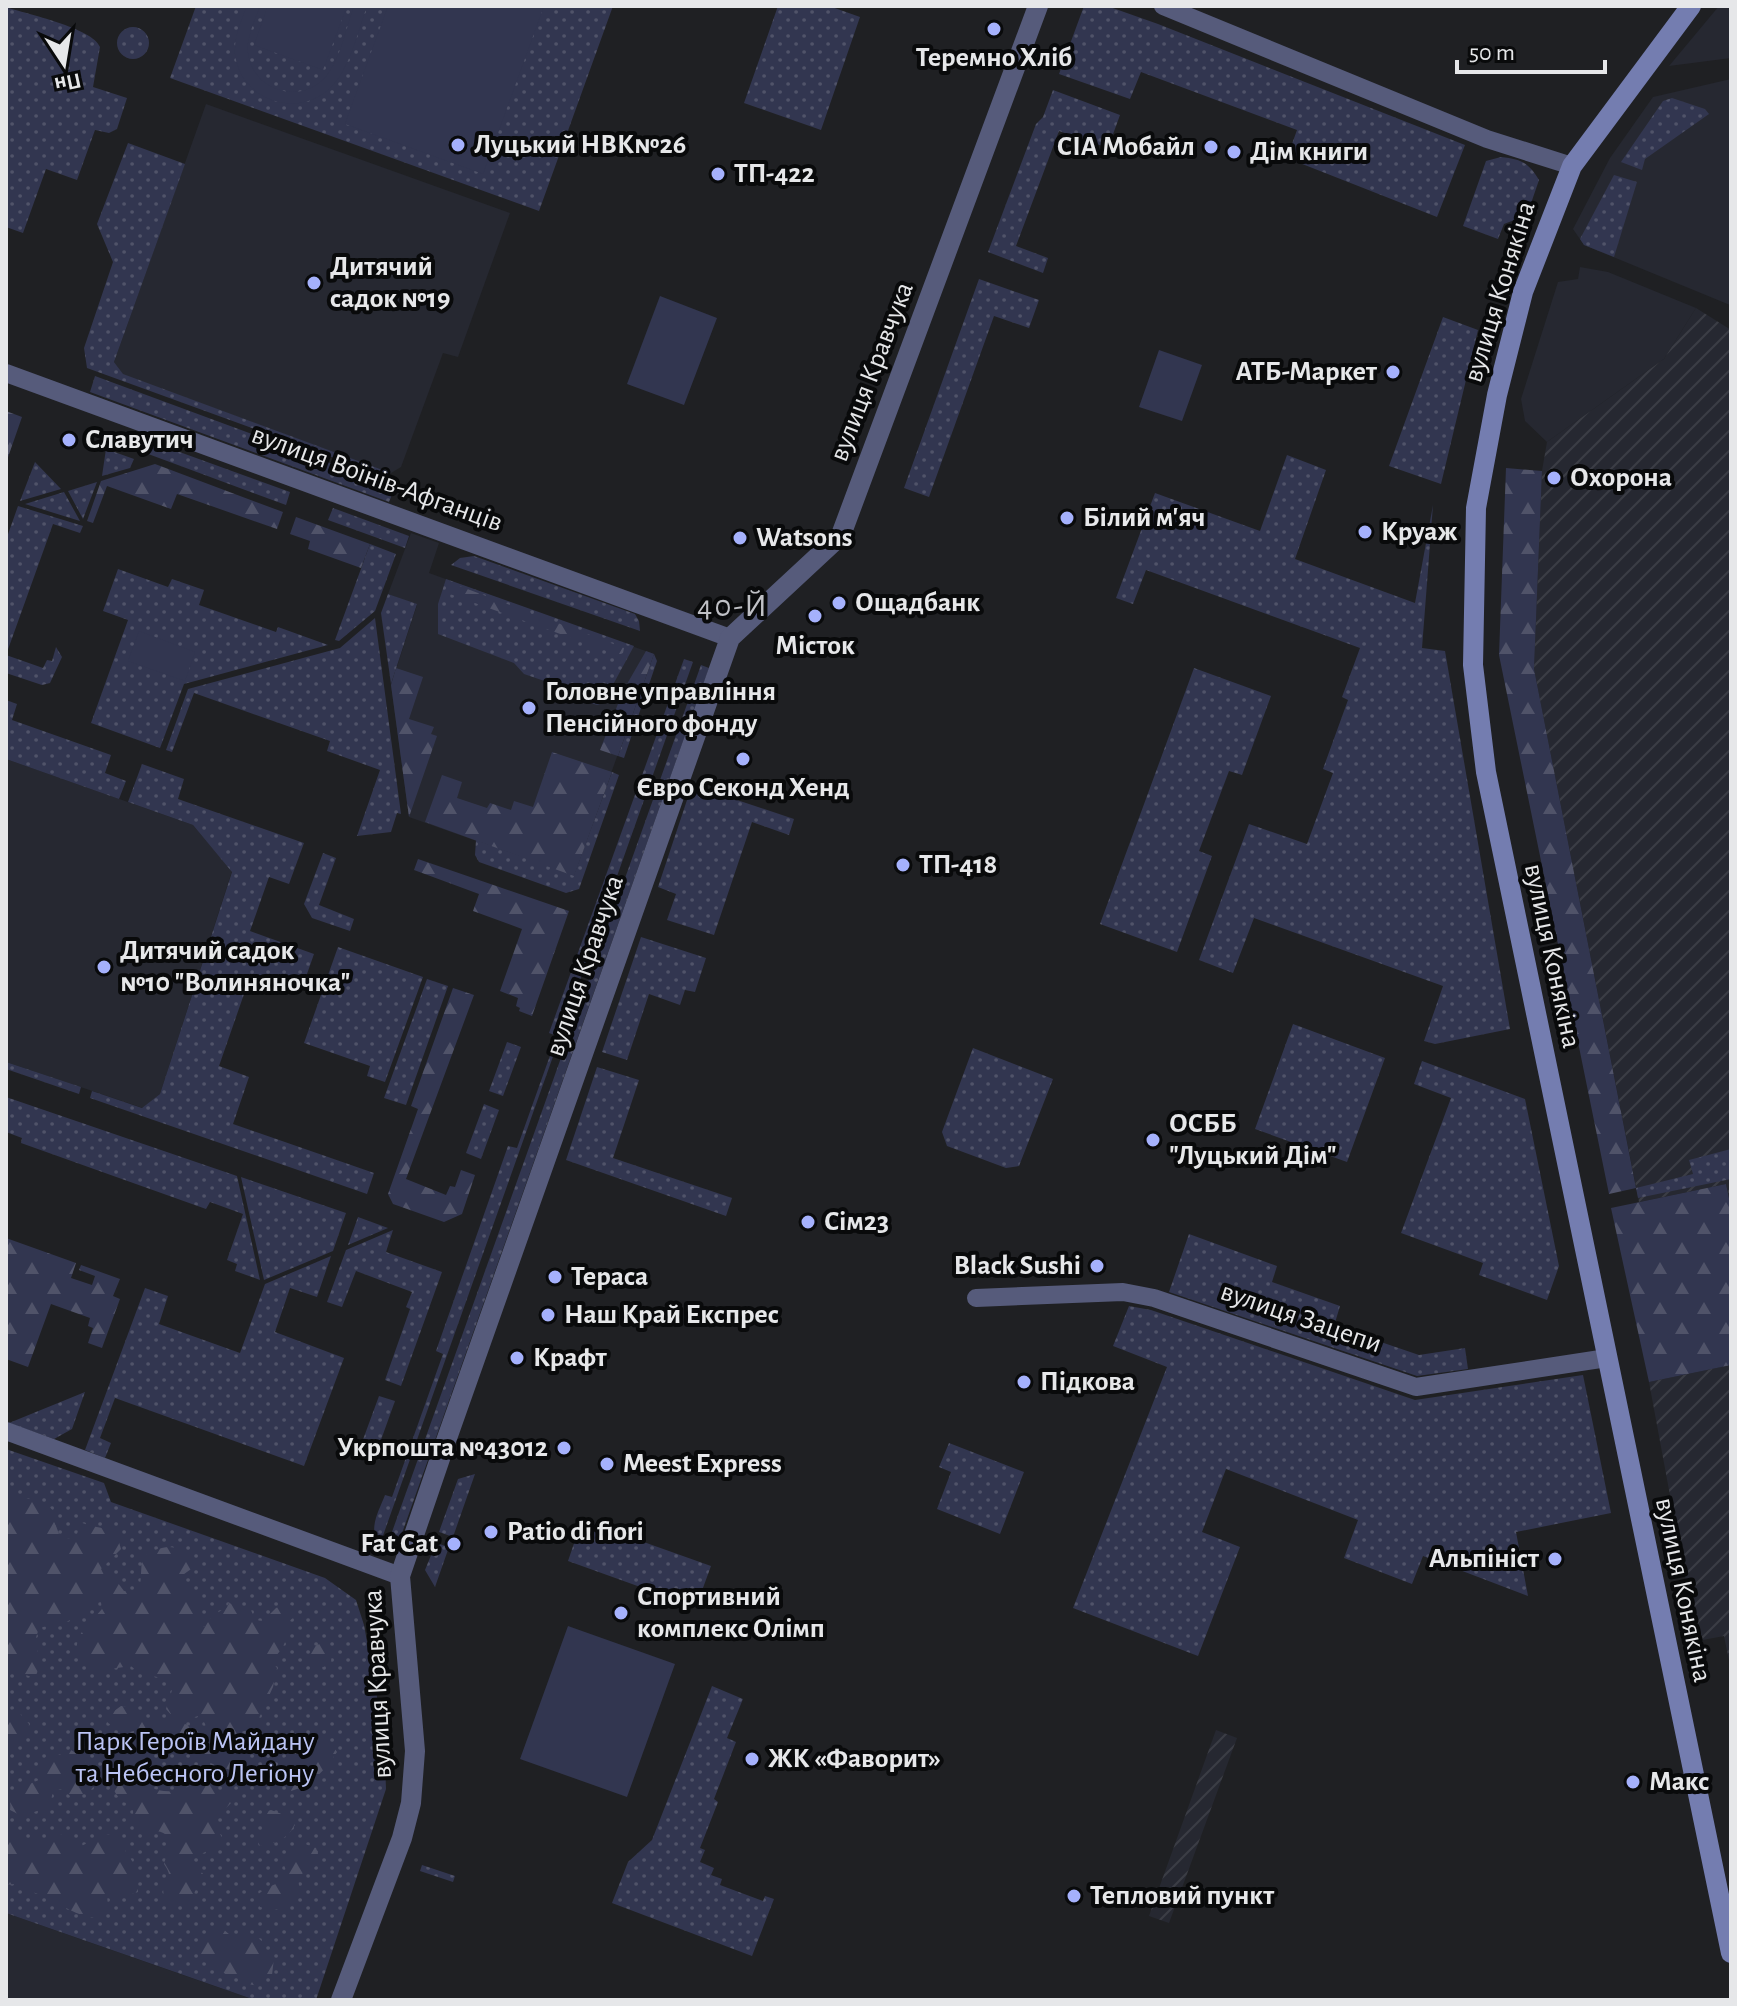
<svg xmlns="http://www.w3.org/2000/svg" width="1737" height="2006" viewBox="0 0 1737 2006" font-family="'Alegreya Sans',sans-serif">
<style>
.built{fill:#262831}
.industrial{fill:url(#industrial-furrows)}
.green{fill:url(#green-dots)}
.forest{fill:url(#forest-firs)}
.pitch{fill:#323650}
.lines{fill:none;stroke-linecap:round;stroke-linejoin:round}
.minor{stroke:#565b7b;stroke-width:18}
.tertiary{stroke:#565b7b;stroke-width:20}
.secondary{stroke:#747db0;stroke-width:20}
.poi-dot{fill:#a5b1fc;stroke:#090a0b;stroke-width:3}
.labels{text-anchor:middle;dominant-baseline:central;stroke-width:8;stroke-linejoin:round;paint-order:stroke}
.poi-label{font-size:28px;font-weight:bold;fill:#e6e7e9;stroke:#090a0b;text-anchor:start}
.street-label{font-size:28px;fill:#e6e7e9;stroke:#090a0b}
.park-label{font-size:28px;fill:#bbc4f5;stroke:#090a0b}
.quarter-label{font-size:32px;letter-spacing:2px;fill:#c0c1c6;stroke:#090a0b}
</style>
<defs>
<pattern id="industrial-furrows" width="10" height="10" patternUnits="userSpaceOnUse" patternTransform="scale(2)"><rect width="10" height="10" fill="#262831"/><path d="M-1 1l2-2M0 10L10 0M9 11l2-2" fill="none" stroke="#3b3d45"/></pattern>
<pattern id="green-dots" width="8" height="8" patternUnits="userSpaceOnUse" patternTransform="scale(2)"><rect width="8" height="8" fill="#323650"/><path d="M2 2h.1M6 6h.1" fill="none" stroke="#505369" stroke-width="1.8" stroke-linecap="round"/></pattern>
<pattern id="forest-firs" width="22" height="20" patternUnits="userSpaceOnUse" patternTransform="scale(2)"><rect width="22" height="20" fill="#323650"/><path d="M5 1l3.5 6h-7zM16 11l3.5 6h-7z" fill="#505369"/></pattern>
</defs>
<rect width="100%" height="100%" fill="#1f2023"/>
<!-- built -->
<path class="built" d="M1719 6H1731V58L1669 66Z
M1731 79V304L1730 305 1584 245 1573 229 1610 158 1653 97Z
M206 104 510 213 458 357 443 353 401 467 391 473 123 375 114 362Z
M1580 267 1608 272 1696 308 1664 359 1547 442 1525 421 1521 399 1558 282 1578 279Z
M411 533 439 543 429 573 654 654 574 876 409 817 391 685 417 605 388 594Z
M6 759 193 825 232 871 160 1094 143 1108 6 1062Z
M6 1913 180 1974 255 2000H6Z"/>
<!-- industrial -->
<path class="industrial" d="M1696 308 1731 330V1208L1726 1184 1639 1202 1534 669 1542 471 1547 442 1664 359Z
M1731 1365V1670L1724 1636 1697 1641 1649 1382Z
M1216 1730 1237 1738 1169 1923 1149 1916Z"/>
<!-- green -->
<path class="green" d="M196 6H613L539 211 170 78Z
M778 6H829L860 17 821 130 744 103Z
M1084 6H1107L1158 24 1465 145 1437 217 1287 158 1297 130 1141 72 1130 99 1059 74Z
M6 7C26 14 93 28 100 47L93 87 127 98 117 129 109 133 95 130 77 180 46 169 23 233 6 227Z
M117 43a16 16 0 1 1 32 0a16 16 0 1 1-32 0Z
M1053 90 1120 115 1108 148 1059 131 1016 246 1048 258 1043 273 988 252 1036 124 1043 117Z
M1672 98 1705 109 1709 114 1645 159 1642 170 1621 162 1663 101Z
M128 143 185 164 114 362 123 374 391 473 381 475 87 368 84 348 113 262 97 224Z
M1501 157C1521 159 1529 163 1539 180L1527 215 1504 224 1498 239 1463 226 1486 161Z
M1614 175 1637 182 1614 257 1584 245 1580 239Z
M979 279 1039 300 1029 328 994 316 929 497 904 488Z
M1443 317 1478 330 1441 484 1389 466Z
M95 376 395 487 389 502 90 392Z
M130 434 290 492 286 505 124 445Z
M106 449 134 459 130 468 102 476Z
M1287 455 1326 470 1295 559 1415 603 1433 505 1422 648 1445 651 1510 1029 1435 1044 1424 1041 1443 986 1254 918 1233 973 1199 960 1249 824 1307 844 1333 773 1323 769 1348 700 1342 697 1360 648 1146 570 1133 604 1116 598 1155 493 1260 531Z
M35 462 61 489 20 501Z
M97 482 83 519 68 491Z
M64 492 80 521 25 504Z
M18 506 83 526 80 533 53 524 6 655V540Z
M333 508 409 536 405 548 328 520Z
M370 544 396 554 375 611 339 641 335 640Z
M474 556 635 614 639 621 640 631 451 565 460 558Z
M118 569 168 587 172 579 204 590 199 605 276 632 278 627 328 645 184 684 160 748 91 723 128 620 103 611Z
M446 579 634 646 603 703 597 705 568 696 562 687 524 674 514 663 438 634V604Z
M388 594 417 604 391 684 381 613Z
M375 618 401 814 397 813 391 832 357 836 380 770 327 751 330 741 194 693 172 752 166 750 188 689 340 648Z
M56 647 62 657 50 683 42 685 6 673V655L43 668 47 660 52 661Z
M654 654 657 661 624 758 618 756Z
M684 659 693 662 380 1544C367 1530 379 1511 385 1495L392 1497 443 1354 436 1351 508 1146 517 1148 557 1036 549 1033Z
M701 665 709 668 401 1536 398 1542 387 1546Z
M1194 668 1271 696 1242 775 1229 771 1199 851 1212 856 1177 952 1100 924Z
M6 700 17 704 12 720 111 755 105 773 126 781 119 799 6 759Z
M142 764 184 779 178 799 304 843 289 884 269 877 250 931 314 954 301 991 251 974 219 1066 249 1077 233 1124 374 1173 367 1194 90 1098 92 1091 142 1108 160 1094 232 872 193 825 128 802Z
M612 772 619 775 579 889 566 893 479 862 475 855 476 840 574 875Z
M692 785 794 819 789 835 752 822 714 935 667 920 676 894 658 887Z
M323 853 336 858 319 905 354 919 350 931 312 918 304 904Z
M641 937 706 958 695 992 685 990 680 1005 649 994 627 1060 602 1052Z
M338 947 423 977 385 1082 367 1076 370 1066 304 1043Z
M427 979 448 986 406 1105 384 1098Z
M1293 1024 1385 1058 1347 1162 1255 1129Z
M507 1042 521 1047 503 1096 489 1091Z
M973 1048 1053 1079 1019 1166 1006 1168 947 1146 942 1132Z
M1422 1061 1525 1099 1559 1266 1547 1300 1479 1275 1483 1263 1401 1233 1451 1098 1414 1084Z
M6 1062 81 1087 79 1094 6 1069Z
M597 1067 639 1080 613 1158 732 1198 726 1216 566 1160Z
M6 1097 237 1176 260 1280 235 1271 237 1264 227 1260 243 1214 210 1202 206 1209 21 1143 22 1138 6 1132Z
M484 1104 499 1110 481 1159 466 1153Z
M1731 1149V1179L1638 1198 1636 1188 1693 1174 1689 1160Z
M241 1177 346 1213 333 1251 264 1280Z
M358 1217 388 1228 348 1245Z
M393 1230 386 1252 442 1272 401 1386 385 1380 410 1309 406 1307 412 1292 356 1271 342 1307 327 1302 346 1250Z
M1189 1234 1277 1266 1272 1282 1340 1306 1334 1326 1419 1355 1465 1348 1468 1369 1417 1376 1169 1292Z
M331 1256 317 1297 290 1288 275 1332 344 1358 304 1466 115 1398 100 1438 111 1443 105 1458 85 1450 145 1288 168 1296 159 1324 240 1353 265 1284Z
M1129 1306 1151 1310 1415 1400 1583 1375 1611 1513 1516 1532 1528 1596 1423 1556 1412 1584 1344 1558 1358 1520 1226 1469 1202 1532 1240 1547 1198 1656 1073 1608 1167 1367 1113 1346Z
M85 1392 72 1429 54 1439 9 1423Z
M379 1396 395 1401 377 1451 361 1445Z
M949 1443 1024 1472 1000 1534 937 1509 951 1472 939 1467Z
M6 1449 104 1483 111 1502 325 1578 356 1600 364 1625 384 1736 386 1789 316 2000H255L6 1913Z
M475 1474 453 1537 439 1532 458 1479Z
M582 1520 711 1566 696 1607 568 1561Z
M436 1543 449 1547 435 1587 425 1570Z
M712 1686 743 1699 727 1738 736 1742 714 1799 718 1802 700 1848 705 1850 700 1862 714 1868 711 1875 722 1879 720 1885 763 1901 765 1896 774 1899 752 1956 612 1903 628 1862 652 1840Z
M422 1865 455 1876 453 1882 420 1871Z"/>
<!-- forest -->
<path class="forest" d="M6 411 22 417 6 463Z
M155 464 283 512 277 529 177 494 171 509 107 486 93 523 87 521 101 481Z
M1506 468 1542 471 1534 669 1636 1188 1609 1194 1499 655Z
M296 517 370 544 361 568 308 549 310 541 290 534Z
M454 584 624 648 623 653 618 655 450 594 449 587Z
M646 651 654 654 618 756 600 750 623 691Z
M396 668 423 677 409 719 434 727 431 734 437 736 409 817 391 685Z
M552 752 612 772 574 876 425 822 442 775 462 782 457 798 487 808 490 803 511 810 514 801 533 807Z
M418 859 569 911 532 1016 519 1011 520 1008 516 1006 518 998 500 991 522 929 473 911 479 894 414 870Z
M453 988 474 995 406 1179 446 1195 450 1186 455 1187 461 1170 475 1175 462 1214 444 1222 393 1204 388 1194 418 1109 411 1106Z
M1726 1184 1731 1208V1365L1649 1382 1611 1208Z
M6 1238 76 1263 71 1278 92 1285 95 1276 79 1270 81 1265 120 1279 113 1296 120 1299 102 1348 88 1343 93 1328 88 1326 90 1318 51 1304 28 1367 6 1359Z
M13 1495 46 1503 55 1513V1523L60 1537 73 1539 77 1535 80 1522C93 1528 104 1527 116 1532L121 1549 101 1569 104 1575 115 1579 124 1591 140 1590 142 1557C165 1544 174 1543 195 1559L194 1567 177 1579 198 1593V1618L204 1627 213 1615 226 1608 229 1603 251 1610 255 1620 263 1621 276 1608 287 1603 294 1607V1617L287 1623 288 1635 282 1649 271 1661 277 1668 273 1687 255 1727 236 1734 209 1733 201 1715 189 1719 174 1718 166 1709 174 1684C160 1674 143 1678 131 1666L96 1671 79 1662C71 1636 86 1628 102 1609L100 1596C88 1600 82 1613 70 1620 62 1625 48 1625 39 1628L34 1644 42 1660 35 1678 16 1672 6 1663V1499Z
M322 1643 332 1647 331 1663 323 1667 311 1662 310 1648Z
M121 1706 134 1707 141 1720C159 1718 179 1718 194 1729 201 1734 202 1741 212 1747L226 1744 237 1750 242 1767 239 1772C224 1769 210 1763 196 1757 175 1748 154 1749 140 1729L127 1733 108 1723 110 1714Z
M16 1709 29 1724 28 1733 6 1753V1711Z
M318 1742 332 1745 337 1752C325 1770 312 1785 291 1791L280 1777 284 1758 305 1745Z
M137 1748 151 1761 149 1787C170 1796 187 1790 205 1776L215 1791H231L232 1802 223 1811 209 1816 223 1839 212 1849 192 1858 203 1874 189 1904 171 1906 164 1899 163 1888C171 1879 171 1874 164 1864L171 1841C163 1826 150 1832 134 1831L133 1810 136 1805 123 1802C108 1786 106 1775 117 1756Z
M71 1750C86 1759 91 1768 95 1785L88 1793 70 1796 63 1789 53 1790 51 1801 43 1809 22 1816 10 1810 11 1797 20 1788 39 1780 35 1771 40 1761 51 1754 59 1755Z
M271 1810 290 1817 295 1825C287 1839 276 1844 260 1846L257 1839 263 1833 265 1812Z
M13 1824 29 1844 59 1833 80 1847 103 1834 115 1835 136 1867 138 1892 126 1896 107 1893 108 1910 98 1918C76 1917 62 1904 44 1896 31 1890 26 1894 14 1884L6 1885V1826Z
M305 1844 316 1848 319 1857 315 1867 305 1870 298 1880 300 1891 290 1906 274 1910 260 1907 256 1896 266 1888 283 1881 286 1871 283 1861 291 1848Z
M211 1927 222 1928 230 1935H255L266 1945 264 1951 270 1952 274 1958 272 1975 263 1977 259 1986 248 1984 241 1976H228L216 1967V1960L209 1963 204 1962 199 1953Z"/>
<!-- pitch -->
<path class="pitch" d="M247 6H260C255 21 246 37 248 53 253 92 303 106 327 75 341 57 346 28 354 6H367C358 31 351 65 333 85 301 121 240 101 235 54 234 37 241 21 247 6Z
M268 6H347L323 70 254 45Z
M388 6H544L483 174 345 124Z
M660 296 717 318 684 405 627 384Z
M1159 350 1202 365 1182 421 1139 407Z
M139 631 195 652 185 681 128 661Z
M568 1626 675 1664 627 1797 520 1759Z"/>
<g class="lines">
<!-- minor -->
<path class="minor" d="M1163 6 1487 139 1572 166
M6 373 730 638
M976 1298 1123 1292 1154 1298 1416 1387 1607 1358
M6 1431 400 1576"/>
<!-- tertiary -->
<path class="tertiary" d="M341 2000 402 1838 411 1803 415 1751 400 1576 446 1441 730 638 841 535 1038 6"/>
<!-- secondary -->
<path class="secondary" d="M1691 6 1572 166 1523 292 1497 395 1476 508 1473 665 1486 772 1731 1953"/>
</g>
<!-- markers -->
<g class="poi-dot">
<circle cx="994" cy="29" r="8"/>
<circle cx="458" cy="145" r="8"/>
<circle cx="1211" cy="147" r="8"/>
<circle cx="1234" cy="152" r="8"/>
<circle cx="718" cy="174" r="8"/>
<circle cx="314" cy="283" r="8"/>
<circle cx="1393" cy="372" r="8"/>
<circle cx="69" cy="440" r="8"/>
<circle cx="1554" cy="478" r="8"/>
<circle cx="1067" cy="518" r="8"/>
<circle cx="1365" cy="532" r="8"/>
<circle cx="740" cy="538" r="8"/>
<circle cx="839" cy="603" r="8"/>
<circle cx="815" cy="616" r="8"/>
<circle cx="529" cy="708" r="8"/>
<circle cx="743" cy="759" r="8"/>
<circle cx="903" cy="865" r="8"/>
<circle cx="104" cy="967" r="8"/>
<circle cx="1153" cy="1140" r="8"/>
<circle cx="808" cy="1222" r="8"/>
<circle cx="1097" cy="1266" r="8"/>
<circle cx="555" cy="1277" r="8"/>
<circle cx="548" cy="1315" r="8"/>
<circle cx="517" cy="1358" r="8"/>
<circle cx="1024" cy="1382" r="8"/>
<circle cx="564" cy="1448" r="8"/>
<circle cx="607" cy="1464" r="8"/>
<circle cx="491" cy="1532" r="8"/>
<circle cx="454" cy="1544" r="8"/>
<circle cx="1555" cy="1559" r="8"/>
<circle cx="621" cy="1613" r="8"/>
<circle cx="752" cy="1759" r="8"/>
<circle cx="1633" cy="1782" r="8"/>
<circle cx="1074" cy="1896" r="8"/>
</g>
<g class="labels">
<!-- poi labels -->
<g class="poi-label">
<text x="994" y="58" text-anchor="middle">Теремно Хліб</text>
<text x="474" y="145">Луцький НВК№26</text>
<text x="1195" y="147" text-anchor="end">СІА Мобайл</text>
<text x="1250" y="152">Дім книги</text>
<text x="734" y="174">ТП-422</text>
<text x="330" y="267">Дитячий<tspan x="330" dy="32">садок №19</tspan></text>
<text x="1377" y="372" text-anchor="end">АТБ-Маркет</text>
<text x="85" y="440">Славутич</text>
<text x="1570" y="478">Охорона</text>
<text x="1083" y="518">Білий м'яч</text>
<text x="1381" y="532">Круаж</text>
<text x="756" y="538">Watsons</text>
<text x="855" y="603">Ощадбанк</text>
<text x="815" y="646" text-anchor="middle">Місток</text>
<text x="545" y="692">Головне управління<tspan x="545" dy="32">Пенсійного фонду</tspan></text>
<text x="743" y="788" text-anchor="middle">Євро Секонд Хенд</text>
<text x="919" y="865">ТП-418</text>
<text x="120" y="951">Дитячий садок<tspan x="120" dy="32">№10 "Волиняночка"</tspan></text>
<text x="1169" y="1124">ОСББ<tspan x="1169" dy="32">"Луцький Дім"</tspan></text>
<text x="824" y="1222">Сім23</text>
<text x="1081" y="1266" text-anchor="end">Black Sushi</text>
<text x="571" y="1277">Тераса</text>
<text x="564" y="1315">Наш Край Експрес</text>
<text x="533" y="1358">Крафт</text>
<text x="1040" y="1382">Підкова</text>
<text x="548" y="1448" text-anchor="end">Укрпошта №43012</text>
<text x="623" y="1464">Meest Express</text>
<text x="507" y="1532">Patio di fiori</text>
<text x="438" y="1544" text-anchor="end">Fat Саt</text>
<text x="1539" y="1559" text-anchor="end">Альпініст</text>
<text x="637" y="1597">Спортивний<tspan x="637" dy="32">комплекс Олімп</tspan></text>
<text x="768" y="1759">ЖК «Фаворит»</text>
<text x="1649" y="1782">Макс</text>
<text x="1090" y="1896">Тепловий пункт</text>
</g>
<!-- street labels -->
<g class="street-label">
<text transform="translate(1500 292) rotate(-73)">вулиця Конякіна</text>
<text transform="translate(872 372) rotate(-69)">вулиця Кравчука</text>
<text transform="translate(377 479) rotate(20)">вулиця Воїнів-Афганців</text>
<text transform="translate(1552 956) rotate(78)">вулиця Конякіна</text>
<text transform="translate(585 966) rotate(-71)">вулиця Кравчука</text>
<text transform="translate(1301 1318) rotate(19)">вулиця Зацепи</text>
<text transform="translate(1683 1590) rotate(78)">вулиця Конякіна</text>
<text transform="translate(378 1684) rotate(-93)">вулиця Кравчука</text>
</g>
<!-- park labels -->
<g class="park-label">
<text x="195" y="1742">Парк Героїв Майдану<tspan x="195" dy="32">та Небесного Легіону</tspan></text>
</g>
<!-- quarter labels -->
<g class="quarter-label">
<text x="733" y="606">40-Й</text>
</g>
</g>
<!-- border -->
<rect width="1737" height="2006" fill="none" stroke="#e6e7e9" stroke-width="16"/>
<!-- north arrow -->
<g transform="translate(64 64) rotate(168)" stroke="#090a0b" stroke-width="6" paint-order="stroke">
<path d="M0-6L14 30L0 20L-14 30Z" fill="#e6e7e9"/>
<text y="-12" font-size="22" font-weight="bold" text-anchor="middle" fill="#e6e7e9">Пн</text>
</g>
<!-- scale -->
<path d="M1457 60v12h148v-12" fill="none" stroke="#e6e7e9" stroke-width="4"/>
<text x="1469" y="60" font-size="24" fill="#e6e7e9" stroke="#090a0b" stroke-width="6" paint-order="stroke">50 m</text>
</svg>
